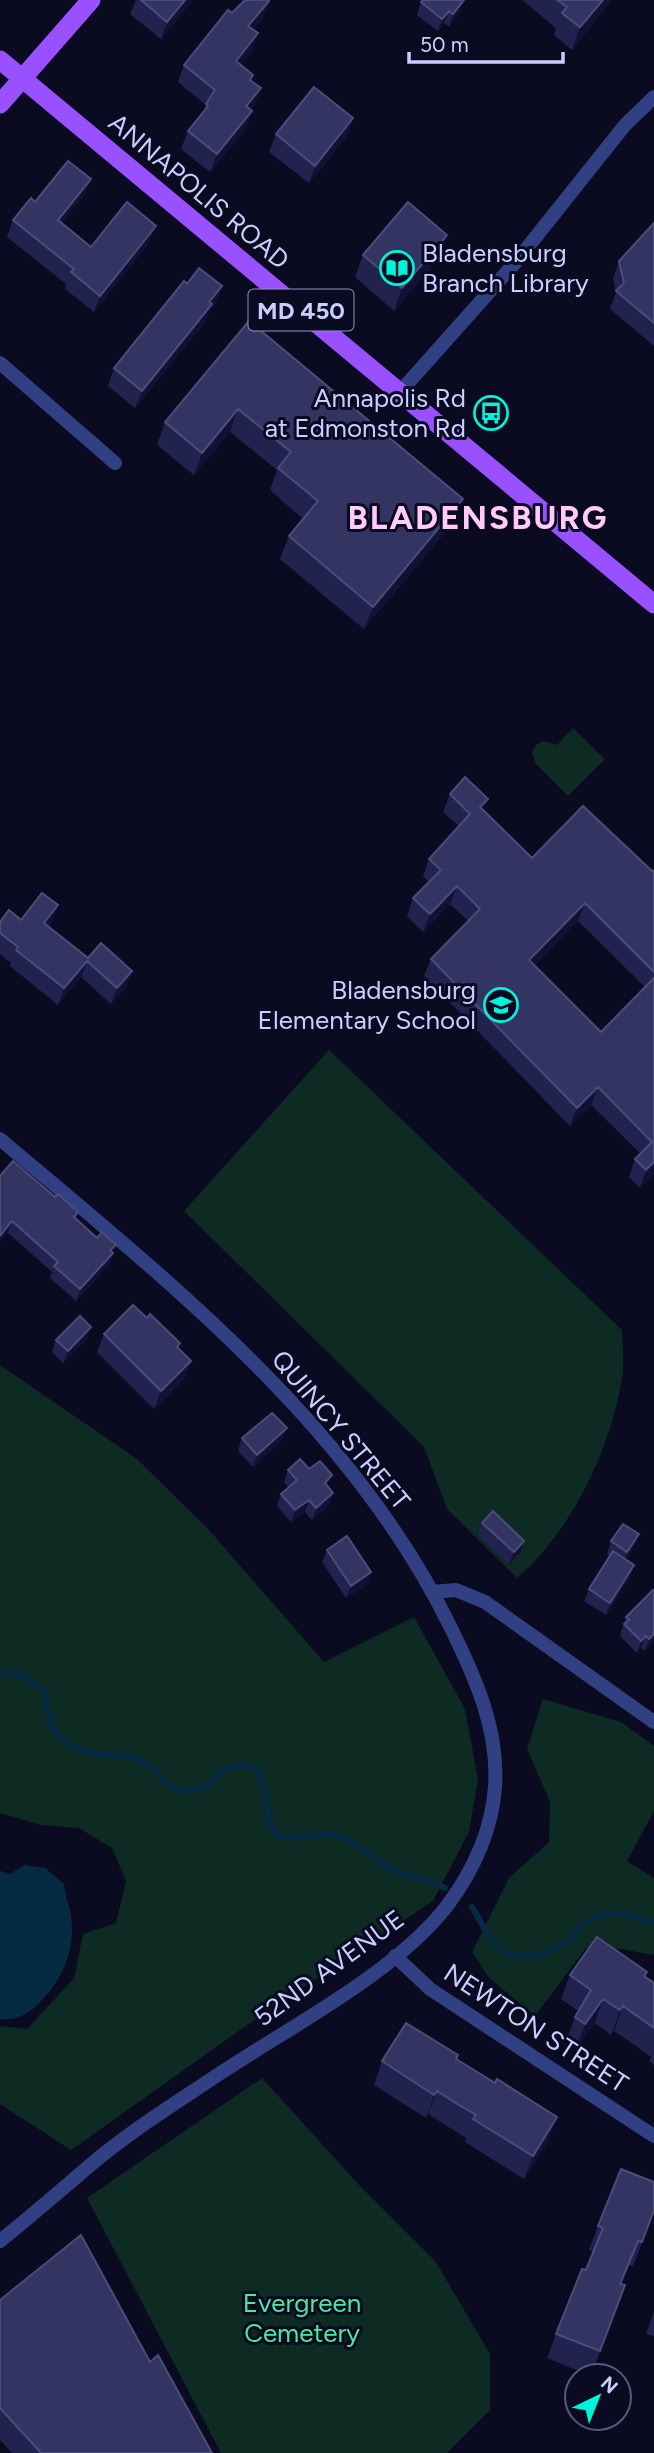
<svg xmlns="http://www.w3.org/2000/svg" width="654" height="2453" viewBox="0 0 654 2453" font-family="Figtree,sans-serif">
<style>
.green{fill:#0d2a23}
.water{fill:#072a43}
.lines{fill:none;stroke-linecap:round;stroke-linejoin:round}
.stream{stroke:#072a43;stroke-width:6}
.minor{stroke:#313f83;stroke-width:14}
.tertiary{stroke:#313f83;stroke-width:14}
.primary{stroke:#9950ff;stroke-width:19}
.wall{fill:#22224f;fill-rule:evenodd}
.shaded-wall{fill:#111134}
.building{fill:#343462;stroke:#4b4c7b;stroke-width:2}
.labels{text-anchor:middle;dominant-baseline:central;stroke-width:6;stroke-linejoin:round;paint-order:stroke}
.shield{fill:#0a0b20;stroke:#9094bc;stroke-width:2}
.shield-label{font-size:24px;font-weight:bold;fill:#c9ceff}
.street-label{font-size:26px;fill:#c9ceff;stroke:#0a0b20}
.poi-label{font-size:26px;fill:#c9ceff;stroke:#0a0b20;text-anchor:end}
.park-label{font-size:26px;fill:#4be9a0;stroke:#0a0b20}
.district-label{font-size:33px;font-weight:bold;letter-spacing:2px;fill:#ffcbf7;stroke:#0a0b20}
</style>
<rect width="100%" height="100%" fill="#0a0b20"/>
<!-- green -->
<path class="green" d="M573 728 605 759 568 796 536 764 532 753 536 745 543 741 557 745Z
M329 1050 622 1330C622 1346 625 1363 622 1378 611 1449 571 1532 517 1578L447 1509 424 1447 184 1211Z
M0 1365 137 1459 209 1530 324 1662 414 1617 465 1709 478 1779 469 1832 433 1901 250 2023 71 2150 0 2104V2026L27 2029 74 1978 83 1934 116 1923 126 1881 112 1848 79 1828 41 1825 0 1813Z
M543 1699 621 1722 654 1746V1811L627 1861 654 1878V1955L621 1949 586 1948 535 2016 489 1978 472 1952 509 1878 549 1842 550 1802 527 1749Z
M262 2078 360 2186 436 2262 490 2354V2410L447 2453H221L87 2198Z"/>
<!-- water -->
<path class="water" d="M24 1865 45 1868 64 1884C65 1895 68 1901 70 1910 77 1944 65 1976 42 2000 30 2013 18 2021 0 2019V1871L10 1874Z"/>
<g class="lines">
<!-- stream -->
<path class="stream" d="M0 1672C19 1674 32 1678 46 1692 47 1721 52 1740 82 1750 88 1752 95 1755 103 1755 117 1755 126 1754 139 1760 159 1769 166 1795 193 1790 221 1785 213 1759 255 1767 268 1789 264 1812 275 1835 295 1842 313 1830 334 1835 358 1840 371 1861 394 1870 412 1877 426 1879 445 1888
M472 1907C480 1919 486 1935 496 1945 514 1965 553 1955 571 1938 581 1928 590 1916 606 1914 622 1911 639 1918 654 1923"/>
<!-- minor -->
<path class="minor" d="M0 363 115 463
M432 1592 456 1590 485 1602 654 1722
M395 1956 430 1989 654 2136"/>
<!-- tertiary -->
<path class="tertiary" d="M400 392 515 263 625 125 654 97
M0 1139C168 1281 351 1424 450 1626 475 1677 499 1729 495 1787 492 1830 473 1871 447 1906 392 1976 287 2028 213 2078 171 2106 126 2134 88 2167 59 2192 30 2217 0 2241"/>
<!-- primary -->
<path class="primary" d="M0 60 654 604
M0 104 91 0"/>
</g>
<!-- wall -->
<path class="wall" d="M136 0H193L161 39 130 14Z
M522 0H612L572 50 554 35 556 28Z
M269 1 263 18 253 30 252 51 241 65 253 75 251 81 261 88 254 106 251 110 252 111 246 128 210 172 181 149 188 131 203 112 206 105 178 82 184 65 232 13Z
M421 2 460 12 449 27 444 23 438 31 417 15Z
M353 118 347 136 309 183 269 152 276 134Z
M91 179 84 195 62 223 91 247 149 243 94 312 65 289 66 284 7 237 13 220 35 202Z
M654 223V346L610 309 616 293 613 278 619 261Z
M447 235 439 258 394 311 355 277 363 255Z
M187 284 222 286 215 304 209 312 205 322 135 408 108 386 114 368Z
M249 321 463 499 455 521 364 629 280 559 289 536 303 519 270 490 277 470 230 432 194 475 157 445 165 422Z
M450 794 488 799 484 810 532 858 652 871 654 870V1174L640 1188 629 1177 635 1159 641 1154 591 1105 570 1126 424 976 431 959 468 921 450 904 423 932 407 916 413 898 429 882 423 876 429 859 459 826 443 812ZM578 921 645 987 601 1032 534 966Z
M58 905 52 922 49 926 88 958 132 971 126 988 111 1004 81 977 58 1005 10 966 11 963 0 954V922L21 920Z
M0 1176 55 1197 78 1212 76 1218 97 1238 116 1245 109 1265 76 1301 50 1278 52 1272 8 1233Z
M147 1318 180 1343 178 1348 191 1361 184 1379 154 1409 97 1352 104 1334Z
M87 1339 63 1363 52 1352 56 1340Z
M242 1438 282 1440 253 1467 238 1451Z
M309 1469 333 1493 329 1505 312 1520 305 1512 291 1522 277 1506 281 1494 289 1487 284 1482 288 1470Z
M482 1523 520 1553 509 1564 478 1535Z
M639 1534 634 1546 626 1560 634 1565 630 1578 606 1615 584 1601 589 1589 610 1556 607 1554 611 1541Z
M327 1550 367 1585 346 1598 322 1562Z
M626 1617 654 1641 645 1651 641 1648 637 1653 620 1636Z
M647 1972 645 1977 654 1983V2065L649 2061 651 2057 632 2043 614 2031 611 2035 595 2023 576 2048 566 2041 575 2017 578 2011 561 1999 570 1975Z
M458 2055 457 2059 549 2140 524 2179 465 2142 466 2138 428 2114 426 2118 374 2085 382 2061Z
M654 2212 633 2266 629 2265 621 2284 625 2285 591 2376 547 2358 556 2334 593 2252 589 2250 598 2226Z
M0 2300 150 2362 212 2453H12L0 2440Z
M654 2312V2336L646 2334Z"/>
<!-- shaded-wall -->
<path class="shaded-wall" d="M185 0H193L161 39 167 22Z
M464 0 460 12 449 27 453 14Z
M603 0H612L572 50 580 27Z
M269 1 263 18 242 43 248 26Z
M449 11 444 23 438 31 442 19Z
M258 33 252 51 230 79 236 61Z
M261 88 254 106 240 123 246 106Z
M252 111 246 128 210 172 217 154Z
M353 118 347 136 309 183 315 166Z
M91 179 84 195 52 237 58 220Z
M156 226 149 243 94 312 100 296Z
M447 235 439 258 394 311 402 288Z
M222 286 215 304 209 312 205 322 135 408 142 391Z
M238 409 230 432 194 475 202 453Z
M463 499 455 521 364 629 373 607Z
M488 799 482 816 480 807Z
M457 886 450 904 423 932 430 914Z
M585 903 578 921 522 978 529 960Z
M58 905 52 922 38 940 44 923Z
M87 961 81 977 58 1005 64 988Z
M132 971 126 988 111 1004 117 988Z
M598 1087 591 1105 570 1126 577 1108Z
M654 1162V1174L640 1188 646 1170Z
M12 1221 8 1233 0 1242V1236Z
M116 1245 109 1265 76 1301 80 1289Z
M91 1327 87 1339 63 1363 68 1351Z
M191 1361 184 1379 154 1409 161 1391Z
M287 1428 282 1440 253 1467 257 1455Z
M333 1493 329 1505 312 1520 316 1508Z
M309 1500 305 1512 291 1522 295 1510Z
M639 1534 634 1546 623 1564 627 1552Z
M524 1541 520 1553 509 1564 514 1552Z
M634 1565 630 1578 606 1615 610 1603Z
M371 1572 367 1585 346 1598 351 1586Z
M654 1634V1641L645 1651 649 1639Z
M646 1636 641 1648 637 1653 641 1641Z
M603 1999 595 2023 576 2048 585 2024Z
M623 2006 614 2031 611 2035 620 2010Z
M437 2091 428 2114 426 2118 434 2095Z
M557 2117 549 2140 524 2179 533 2156Z"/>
<!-- building -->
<path class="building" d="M141 0H185L167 22Z
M245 0H268L269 1 248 26 258 33 236 61 253 75 250 80 261 88 246 106 252 111 217 154 188 131 208 106 206 104 215 90 184 65 228 10 232 13Z
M423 0H464L453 14 449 11 442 19 421 2Z
M557 0H603L580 27 562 13 567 7Z
M314 87 353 118 315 166 276 134Z
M68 161 91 179 58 220 91 247 127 202 156 226 100 296 71 272 74 269 13 220 31 198 35 202Z
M408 202 447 235 402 288 363 255Z
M654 223V323L616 291 624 283 619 261Z
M199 268 222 286 209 302 212 304 142 391 114 368 184 281 187 284Z
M249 321 463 499 373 607 289 536 318 501 278 468 291 452 238 409 202 453 165 422Z
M465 777 488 799 480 807 532 858 583 806 652 871 654 870V972L585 903 529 960 601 1032 654 978V1162L646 1170 635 1159 652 1142 598 1087 577 1108 431 959 480 909 457 886 430 914 413 898 441 870 429 859 470 814 450 794Z
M42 893 58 905 44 923 88 958 101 943 132 971 117 988 87 961 64 988 16 950 18 947 0 933V922L9 910 21 920Z
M13 1161 55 1197 58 1194 78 1212 74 1217 97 1238 102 1232 116 1245 110 1250 113 1253 80 1289 54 1266 58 1262 12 1221 0 1236V1176Z
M133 1305 147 1318 150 1314 180 1343 177 1347 191 1361 161 1391 104 1334Z
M80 1316 91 1327 68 1351 56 1340Z
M272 1413 287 1428 257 1455 242 1438Z
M300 1459 309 1469 320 1461 332 1475 325 1483 333 1493 316 1508 309 1500 295 1510 281 1494 297 1480 288 1470Z
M493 1511 524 1541 514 1552 482 1523Z
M623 1524 639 1534 627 1552 611 1541Z
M347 1536 371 1572 351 1586 327 1550Z
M613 1551 634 1565 610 1603 589 1589Z
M653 1590 654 1591V1634L649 1639 646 1636 641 1641 624 1624 629 1620 626 1617Z
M597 1937 647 1972 644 1976 654 1983V2028L623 2006 620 2010 603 1999 585 2024 575 2017 591 1990 570 1975Z
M406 2023 458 2055 456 2059 474 2070 495 2083 497 2079 557 2117 533 2156 473 2119 476 2115 454 2102 437 2091 434 2095 382 2061Z
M621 2169 654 2182V2210L642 2242 638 2241 620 2284 625 2285 600 2351 556 2334 582 2269 586 2270 603 2228 598 2226Z
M81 2235 150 2362 158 2355 212 2453H41L0 2408V2300Z"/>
<!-- icons -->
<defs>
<g id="library-ring" transform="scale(1.75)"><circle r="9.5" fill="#0a0b20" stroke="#00f4d9" stroke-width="1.5"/><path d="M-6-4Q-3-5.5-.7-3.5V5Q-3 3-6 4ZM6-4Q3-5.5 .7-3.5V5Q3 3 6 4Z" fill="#00f4d9"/></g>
<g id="bus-ring" transform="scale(1.75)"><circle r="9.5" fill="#0a0b20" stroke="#00f4d9" stroke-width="1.5"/><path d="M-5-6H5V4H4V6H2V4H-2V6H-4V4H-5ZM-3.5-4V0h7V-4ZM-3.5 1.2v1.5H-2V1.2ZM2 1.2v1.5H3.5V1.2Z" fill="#00f4d9"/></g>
<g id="school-ring" transform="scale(1.75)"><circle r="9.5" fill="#0a0b20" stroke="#00f4d9" stroke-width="1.5"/><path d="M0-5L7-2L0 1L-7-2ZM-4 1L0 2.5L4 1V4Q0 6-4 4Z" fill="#00f4d9"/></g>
</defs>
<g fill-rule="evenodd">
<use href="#library-ring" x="397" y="268"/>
<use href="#bus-ring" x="491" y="413"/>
<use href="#school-ring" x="501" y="1005"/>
</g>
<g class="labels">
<!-- shield labels -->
<rect class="shield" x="248.5" y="289.5" width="105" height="41" rx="5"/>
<g class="shield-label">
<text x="301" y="310">MD 450</text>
</g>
<!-- street labels -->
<g class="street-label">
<text transform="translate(199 191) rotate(40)">ANNAPOLIS ROAD</text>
<text transform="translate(341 1430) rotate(50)">QUINCY STREET</text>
<text transform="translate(329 1968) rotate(-36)">52ND AVENUE</text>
<text transform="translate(536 2028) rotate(33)">NEWTON STREET</text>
</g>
<!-- poi labels -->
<g class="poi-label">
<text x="422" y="253" text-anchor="start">Bladensburg<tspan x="422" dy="30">Branch Library</tspan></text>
<text x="466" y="398">Annapolis Rd<tspan x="466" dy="30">at Edmonston Rd</tspan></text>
<text x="476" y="990">Bladensburg<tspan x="476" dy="30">Elementary School</tspan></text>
</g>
<!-- park labels -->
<g class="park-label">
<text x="302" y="2303">Evergreen<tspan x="302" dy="30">Cemetery</tspan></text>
</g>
<!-- district labels -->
<g class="district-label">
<text x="478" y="517">BLADENSBURG</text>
</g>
</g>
<!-- north arrow -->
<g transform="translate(598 2397) rotate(43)"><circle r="33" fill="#0a0b20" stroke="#565979" stroke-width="2"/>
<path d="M0-5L12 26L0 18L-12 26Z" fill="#00f4d9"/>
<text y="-10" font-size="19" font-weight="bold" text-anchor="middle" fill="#c9ceff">N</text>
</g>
<!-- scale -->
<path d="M409 52v10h154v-10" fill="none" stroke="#c9ceff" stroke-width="3.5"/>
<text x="420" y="52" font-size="21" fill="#c9ceff" stroke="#0a0b20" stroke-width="5" paint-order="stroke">50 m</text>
</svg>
